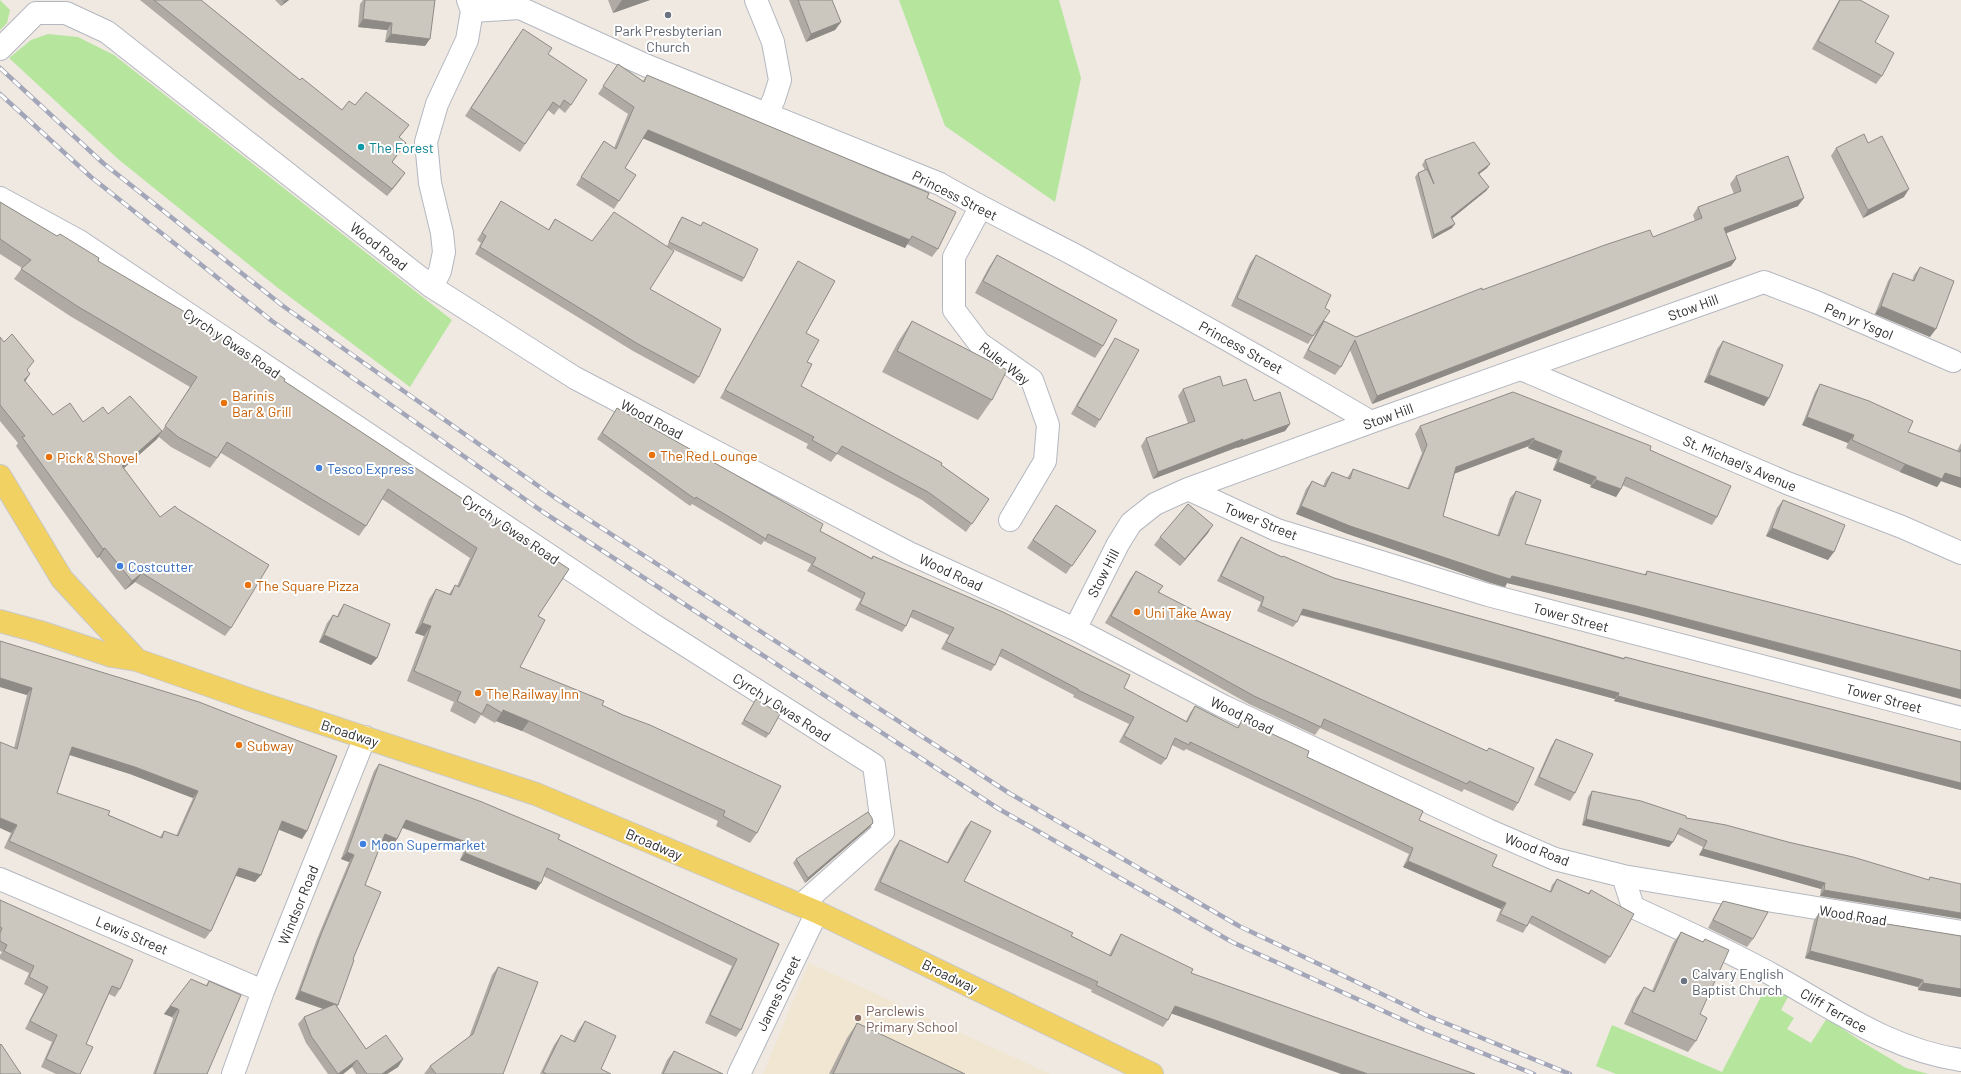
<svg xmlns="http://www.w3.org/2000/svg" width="1961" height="1074" viewBox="0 0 1961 1074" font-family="Barlow,sans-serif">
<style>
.education{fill:#f0e6d1}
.green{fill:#b6e59e}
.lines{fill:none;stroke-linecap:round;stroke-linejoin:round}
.minor-casing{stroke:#b4b7c1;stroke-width:24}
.major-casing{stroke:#c9c9c9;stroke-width:24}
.minor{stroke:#fff;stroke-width:22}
.major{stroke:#f2d163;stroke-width:22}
.rail-casing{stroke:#a3a6b8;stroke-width:4.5}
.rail{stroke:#fff;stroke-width:3;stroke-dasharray:9;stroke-linecap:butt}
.wall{fill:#afaba4;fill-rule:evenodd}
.shaded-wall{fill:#8e8b86}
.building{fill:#cbc7bf;stroke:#8e8b86;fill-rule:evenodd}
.worship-dot{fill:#6b7280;stroke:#fff;stroke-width:1.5}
.culture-dot{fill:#0f9aa8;stroke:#fff;stroke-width:1.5}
.food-dot{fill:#e8710a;stroke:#fff;stroke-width:1.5}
.shop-dot{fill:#3f7fe0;stroke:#fff;stroke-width:1.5}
.education-dot{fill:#8d6e63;stroke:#fff;stroke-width:1.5}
.labels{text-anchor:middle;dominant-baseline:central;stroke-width:4;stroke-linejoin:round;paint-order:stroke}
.worship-label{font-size:14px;fill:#5b616d;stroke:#fff}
.culture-label{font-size:14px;fill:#0d838f;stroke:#fff;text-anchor:start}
.street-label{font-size:14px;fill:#2e2e2e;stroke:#fff}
.food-label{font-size:14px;fill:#c56008;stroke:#fff;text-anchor:start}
.shop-label{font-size:14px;fill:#366cbe;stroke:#fff;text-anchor:start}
.education-label{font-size:14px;fill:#785e54;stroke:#fff;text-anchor:start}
</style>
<rect width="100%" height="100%" fill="#efe9e1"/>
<!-- education -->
<path class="education" d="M809 963 1050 1074H763Z"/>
<!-- green -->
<path class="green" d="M0 0 10 10 7 23 0 30Z
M899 0H1059L1081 78 1055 202 945 126Z
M48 34 78 37 114 55 452 320 410 387 278 288 118 159 9 58 31 40Z
M1768 983 1789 995 1781 1010 1794 1018 1787 1029 1811 1043 1827 1018 1859 1040 1906 1068 1929 1074H1616L1596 1066 1612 1025 1722 1072Z"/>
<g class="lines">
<!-- minor casing -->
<g class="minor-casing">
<path id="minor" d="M756 0 773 42 780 80 774 99 766 115
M472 11 520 8 645 65 940 184C983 209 1027 230 1071 253 1172 308 1272 364 1371 422
M36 13H66L107 32 432 287 575 378 909 553 1075 629 1223 706 1488 830 1555 859 1623 876 1961 932
M0 49 36 13
M0 198 79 241 649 622 874 765 883 832 801 905
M980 208 954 257V310L979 343 1032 380 1048 425 1045 461 1010 520
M432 287 440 271 444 252 442 233 430 183 426 142 437 104 467 40 472 11 468 0
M1521 369 1787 483 1902 527 1961 553
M1188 489 1277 530 1488 595 1961 718
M1075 629 1118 544 1131 523 1155 504 1188 489 1371 422 1764 282 1816 302 1953 361
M1623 876 1633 907C1682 930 1732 952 1780 979 1839 1012 1892 1050 1961 1060
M0 879 263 991
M233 1074 263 991 365 737
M739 1074 817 912"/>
</g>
<!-- major casing -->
<g class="major-casing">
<path id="major" d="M0 476 62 579 137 660
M0 621 40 632 112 656 137 660 251 700 536 794 817 912 1152 1074"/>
</g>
<!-- minor -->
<use href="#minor" class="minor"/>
<!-- major -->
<use href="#major" class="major"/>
<!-- rail casing -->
<g class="rail-casing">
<path id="rail" d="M0 68 103 163 283 306 554 497 1009 793 1239 926 1428 1016 1570 1074
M0 94 91 177 272 321 543 512 999 809 1232 942 1423 1029 1534 1074"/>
</g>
<!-- rail -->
<use href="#rail" class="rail"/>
</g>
<!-- wall -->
<path class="wall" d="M140 0H201L300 80 342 110 355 105 409 125 399 138 406 143 392 162 400 180 387 196 270 105Z
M275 0H289L281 6Z
M363 0H435L425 46 385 42 387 30 358 27 360 4Z
M608 0H650L613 13Z
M789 0H832L841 22 835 30 806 42Z
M1839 0H1860L1875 42 1882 76 1876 84 1812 49Z
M517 37 548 54 571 105 565 113 559 108 554 115 548 110 520 152 465 116Z
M618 64 643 81 647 75 927 198 938 249 932 257 907 244 905 248 643 138 625 168 619 201 614 209 576 185 604 141 614 148 628 114 598 94Z
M1868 143 1904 197 1863 218 1831 156 1836 148Z
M1425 160 1487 168 1479 174 1489 187 1486 191 1452 218V228L1432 239 1415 177 1418 173 1425 170 1422 165Z
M1736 176 1798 206 1726 233 1736 259 1731 266 1372 404 1350 350 1341 367 1335 375 1303 358 1318 329 1308 344 1231 306 1250 263 1256 255 1325 308 1324 321 1356 337 1482 290 1653 237 1695 221 1693 215 1698 207 1734 194 1730 184Z
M501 201 548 230 555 219 592 241 667 246 679 221 682 217 700 226 703 222 744 278 742 282 668 247 650 289 699 377 694 384 633 351 475 254 481 243 477 240Z
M0 202 98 261 284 381 569 569 538 616 520 667 602 705 757 833 750 843 716 826 718 821 522 731 496 721 495 723 481 715 475 724 450 711 454 702 407 681 424 636 415 633 429 599 436 589 449 594 455 585 457 586 470 558 382 499 366 526 359 536 221 453 210 468 171 447 159 437 156 440 124 468 231 628 225 636 135 582 125 590 99 557 97 558 16 446 18 443 0 421V337L27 371 25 382 53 415 83 422 108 414 162 431 190 387 70 316 14 279 22 268 0 254Z
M997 255 1103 346 1095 358 975 293 989 267Z
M798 261 806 333 807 362 801 386 941 465 989 499 966 532 922 500 837 454 831 462 806 448 808 444 720 398 793 269Z
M1920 267 1930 337 1875 314 1888 281 1893 273 1912 281 1914 275Z
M912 321 992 400 978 420 882 372 898 342Z
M1115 338 1100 420 1095 428 1071 414 1110 346Z
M1723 341 1769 398 1764 406 1704 382 1717 349Z
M1820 384 1908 432 1957 451 1961 443V488L1941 481 1937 487 1900 472 1846 448 1848 443 1802 425 1815 392Z
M1223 386 1254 401 1290 424 1285 431 1237 448 1238 447 1153 479 1141 446 1146 438 1188 423 1178 396 1183 389Z
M617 408 820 531 871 558 873 556 1186 721 1190 713 1195 706 1237 728 1242 720 1419 820 1492 866 1550 891 1552 885 1557 879 1588 893 1591 890 1610 957 1605 964 1529 923 1523 933 1496 921 1501 909 1403 867 1409 854 1186 749 1184 751 1172 745 1166 759 1161 765 1119 742 1129 724 1073 697 1074 695 999 656 995 665 991 671 941 649 949 635 910 617 906 626 902 632 855 610 861 599 807 571 811 564 764 541 761 545 692 504 690 506 597 439Z
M1420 426 1650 450 1717 517 1712 525 1622 485 1621 489 1616 497 1590 487 1591 485 1553 470 1557 459 1528 448 1529 446 1455 473 1443 516 1497 536 1510 498 1516 491 1525 544 1644 575 1647 571 1961 651 1631 613 1507 583 1505 587 1491 583 1345 533 1296 514 1306 489 1312 481 1323 486 1326 479 1332 472 1347 478 1353 469 1407 489 1422 453 1415 434Z
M1783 500 1828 560 1766 536 1777 508Z
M1056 505 1096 531 1066 574 1027 548Z
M1208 533 1180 566 1154 545 1160 537Z
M1241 537 1282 557 1334 578 1624 658 1625 657 1961 742V790L1640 708 1614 701 1615 699 1300 615 1297 622 1293 627 1257 611 1261 602 1217 581 1237 542Z
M1136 571 1163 586 1159 592 1191 618 1487 751 1489 748 1518 803 1513 811 1464 789 1462 792 1320 728 1315 735 1249 704 1105 623 1130 579Z
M344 604 377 658 371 665 319 642 327 623 333 615 337 617 339 612Z
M0 641 307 831 302 839 279 829 255 882 236 876 211 931 205 939 4 848 11 833 14 748 27 695 0 687ZM69 755 130 774 193 798 176 836 164 831 160 837 57 793Z
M756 699 769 734 766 738 741 724Z
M1556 739 1575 793 1570 801 1534 785 1551 747Z
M379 764 558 839 779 944 741 1030 736 1037 705 1023 732 966 543 876 536 890 460 860 464 850 402 828 397 839 392 847 382 842 365 885 353 959 338 1005 337 1007 366 1049 403 1059 398 1067 387 1074H356L352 1067 343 1074H328L306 1043 298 1024 304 1017 323 1009 295 999 317 939 349 862 341 859 374 771Z
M1592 791 1686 818 1788 842 1928 880 1930 877 1961 884 1820 896 1821 889 1699 855 1703 847 1677 834 1669 847 1582 825 1588 797Z
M971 821 964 881 1109 955 1116 942 1121 934 1171 1014 1168 1020 1163 1027 1091 992 1092 990 874 890 894 848 900 840 947 862 965 828Z
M873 823 870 827 805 883 793 863 796 859Z
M0 900 120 989 115 997 109 994 86 1044 80 1074H56L41 1067 52 1042 25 1029 43 994 24 984 29 973 0 959V955L2 952 0 951Z
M1723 901 1753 939 1747 947 1708 928 1718 909Z
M1819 913 1961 936V997L1918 990V987L1805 958 1814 920Z
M1681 932 1703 942 1705 939 1700 1014 1696 1041 1688 1052 1624 1024 1636 998 1644 987 1652 991 1673 943Z
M498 967 503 1074H424L430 1066 469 1037 492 975Z
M209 981 214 1055 207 1074H153L173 1019 172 1017 164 1014 170 1006 206 985Z
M585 1021 601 1069 611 1074H540L554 1045 561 1035 573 1041 578 1031Z
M857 1023 965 1074H829L847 1038Z
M674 1051 723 1074H661L667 1060Z"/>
<!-- shaded-wall -->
<path class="shaded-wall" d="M286 0H289L281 6 284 2Z
M622 0H650L613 13Z
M363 19 392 23 387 30 358 27Z
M841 22 835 30 806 42 811 34Z
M391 34 430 39 425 46 385 42Z
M648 130 910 240 905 248 642 138Z
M1490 164 1487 168 1475 177 1478 173Z
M405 173 400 180 387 196 392 189Z
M1489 187 1486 191 1449 221 1451 217Z
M1909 189 1904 197 1863 218 1868 210Z
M1804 198 1798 206 1719 236 1724 228Z
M1455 224 1452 228 1432 239 1434 235Z
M1736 259 1731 266 1372 404 1377 396Z
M1881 306 1936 329 1930 337 1875 314Z
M30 374 24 383V380Z
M1709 375 1769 398 1764 406 1704 382Z
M1807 417 1854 435 1848 443 1802 425Z
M1290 424 1285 431 1237 448 1238 447 1153 479 1158 472 1243 439Z
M162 431 156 440 116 475 122 466Z
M1534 438 1529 446 1451 475 1456 467Z
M1534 440 1562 451 1557 459 1528 448Z
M1558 462 1596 477 1591 485 1553 470Z
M1905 464 1945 473 1961 478V488L1941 481 1937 487 1900 472Z
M1596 480 1621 489 1616 497 1590 487Z
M1301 506 1512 576 1636 606 1961 690V699L1631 613 1507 583 1505 587 1491 583 1345 533 1296 514Z
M1213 525 1208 533 1180 566 1185 559Z
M1772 528 1834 552 1828 560 1766 536Z
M105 548 99 557 97 558 103 549Z
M142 573 135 582 125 590 132 581Z
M1303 609 1619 693 1615 699 1299 614Z
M422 623 431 626 424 636 415 633Z
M324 635 377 658 371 665 319 642Z
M0 678 32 688 27 695 0 687Z
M1618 696 1961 783V790L1614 701Z
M503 710 529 721 522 731 496 721Z
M72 747 135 767 198 791 193 798 130 774 67 754Z
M0 818 17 825 11 833 0 828Z
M1586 819 1673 842 1669 847 1582 825Z
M406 820 469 843 464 850 401 827Z
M282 821 307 831 302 839 277 829Z
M873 823 870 827 805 883 808 878Z
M385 834 397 839 392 847 380 841Z
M1703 849 1825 883 1821 889 1699 855Z
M347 852 354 855 349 862 341 859Z
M465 853 541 883 536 890 460 860Z
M1408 861 1506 903 1501 909 1403 867Z
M239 868 261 875 255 882 234 875Z
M1824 890 1961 913V919L1820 896Z
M1810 951 1923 980 1918 987 1805 958Z
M1923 983 1961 989V997L1918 990Z
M300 991 335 1004 330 1011 295 999Z
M170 1006 178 1009 172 1017 164 1014Z
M1175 1006 1368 1074H1341L1170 1013Z
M403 1059 398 1067 387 1074H382Z
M357 1060 352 1067 343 1074H338Z"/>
<!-- building -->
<path class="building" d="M154 0H201L300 80 302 78 342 110 349 101 355 105 366 92 409 125 399 137 406 143 392 162 405 173 392 189 275 98Z
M282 0H286L284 2Z
M365 0H435L430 39 391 34 392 23 363 19Z
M798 0H832L841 22 811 34Z
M1840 0H1860L1889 16 1875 42 1894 53 1882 76 1818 41Z
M523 29 552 48 548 54 587 80 571 105 564 100 560 107 553 102 525 144 471 108Z
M618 64 644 82 647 75 929 193 927 198 956 212 938 249 912 236 910 240 648 130 625 168 636 175 619 201 581 177 604 141 616 149 634 107 603 86Z
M1864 134 1868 143 1882 136 1909 189 1868 210 1836 148Z
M1474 142 1490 164 1478 173 1489 187 1451 217 1455 224 1434 235 1418 173 1427 169 1434 184 1425 160Z
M1788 156 1804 198 1724 228 1736 259 1377 396 1355 340 1341 367 1308 350 1324 321 1356 337 1482 288V290L1605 245 1650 230 1653 237 1702 218 1698 207 1741 191 1736 176Z
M501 201 549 230 555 219 592 241 614 212 674 251 650 289 721 329 699 377 638 344 480 247 486 236 482 233Z
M0 202 57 236 60 234 99 258 98 261 190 315 285 379 284 381 569 569 538 616 545 620 520 667 604 701 602 705 623 715 650 725 781 786 757 833 723 816 725 811 529 721 503 710 502 713 487 704 482 714 457 701 461 692 414 671 431 626 422 623 436 589 451 595 455 585 459 587 477 548 388 489 366 526 227 442 217 458 178 437 165 426 197 377 77 306 21 269 31 260 0 239Z
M682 217 701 226 703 222 758 249 744 278 669 242Z
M997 255 1117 320 1103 346 983 281Z
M1256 255 1331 295 1325 308 1330 311 1313 336 1237 298Z
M798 261 835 281 806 333 819 340 807 362 812 364 801 386 942 463 941 465 989 499 972 524 928 492 842 446 837 454 812 440 814 437 725 390Z
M1920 267 1954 281 1936 329 1881 306 1893 273 1914 281Z
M912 321 1007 370 992 400 897 351Z
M12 334 34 361 27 370 30 374 24 380 53 415 70 403 83 422 103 407 108 414 130 396 162 431 122 466 160 517 175 506 178 509 269 565 231 628 142 573 132 581 105 548 103 549 22 437 25 436 0 405V337L4 342Z
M1115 338 1139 350 1100 420 1077 406Z
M1723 341 1783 365 1769 398 1709 375Z
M1220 376 1223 386 1246 379 1254 401 1280 392 1290 424 1242 441 1243 439 1158 472 1146 438 1195 421 1183 389Z
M1820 384 1869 401 1913 421 1908 432 1960 452 1961 449V478L1945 473 1942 479 1905 464 1852 440 1854 435 1807 417Z
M1513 392 1651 446 1650 450 1731 486 1717 517 1626 477 1621 489 1596 480V477L1558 462 1562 451 1534 440V438L1456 467 1443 516 1499 536 1516 491 1541 500 1525 544 1646 575 1647 571 1961 651V690L1636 606 1512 576 1510 579 1497 575 1350 526 1301 506 1312 481 1325 487 1332 472 1350 479 1353 469 1409 489 1427 445 1420 426Z
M617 408 823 524 820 531 872 559 873 556 1003 612 1130 675 1124 688 1187 722 1195 706 1238 728 1242 720 1309 751 1307 757 1423 811 1419 820 1497 855 1492 866 1551 892 1557 879 1589 894 1591 890 1634 914 1610 957 1532 916 1527 926 1500 914 1506 903 1408 861 1413 848 1190 742 1189 745 1175 738 1166 759 1124 736 1134 717 1078 690V689L1002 649 995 665 946 642 954 628 913 610 906 626 860 604 865 593 812 565 816 558 768 534 766 539 696 497 695 499 602 433Z
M1783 500 1845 525 1834 552 1772 528Z
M1188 504 1213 525 1185 559 1160 537Z
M1056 505 1096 531 1072 566 1033 540Z
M1241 537 1282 557 1283 556 1334 578 1624 659 1625 657 1648 663 1961 742V783L1644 703 1618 696 1619 693 1303 609 1297 622 1261 606 1264 597 1221 576Z
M1136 571 1163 586 1158 592 1195 611 1191 618 1487 751 1489 748 1534 768 1518 803 1469 781 1467 784 1324 719 1321 727 1254 696 1111 616Z
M344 604 390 624 377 658 324 635 333 615 338 617Z
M0 641 199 702 337 756 307 831 282 821 261 875 239 868 211 931 9 841 17 825 0 818V742L17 749 32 688 0 678ZM72 747 135 767 198 791 178 836 164 831 162 838 108 815 110 811 57 793Z
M756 699 780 714 769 734 744 720Z
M1556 739 1593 754 1575 793 1539 777Z
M379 764 482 802 560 835 558 839 779 944 741 1030 710 1015 737 959 547 868 541 883 465 853 469 843 406 820 397 839 385 834 365 885 381 892 353 959 354 960 338 1005 335 1004 366 1049 386 1035 403 1059 382 1074H367L357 1060 338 1074 311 1036 304 1017 335 1004 300 991 322 932 354 855 347 852Z
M1592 791 1641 801 1686 816V818L1726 825 1788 842 1853 857 1929 880 1930 877 1961 884V913L1824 890 1825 883 1703 849 1707 841 1680 828 1673 842 1586 819Z
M868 812 872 818 873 823 808 878 796 859Z
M971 821 991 831 964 881 1073 933 1071 936 1111 956 1121 934 1193 969 1191 973 1475 1074H1368L1175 1006 1168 1020 1096 985 1098 982 880 882 900 840 948 863Z
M0 900 133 960 120 989 112 986 86 1044 93 1047 80 1074H77L46 1059 57 1035 30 1021 48 987 29 977 34 966 4 951 7 945 0 941V933L2 928 0 927Z
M1723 901 1768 912 1753 939 1713 920Z
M1819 913 1961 936V989L1923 983V980L1810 951Z
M1681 932 1703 942 1705 939 1729 950 1700 1014 1707 1018 1696 1041 1632 1012 1644 987 1654 992Z
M498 967 538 982 503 1074H436L430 1066 473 1034Z
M191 979 207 986 209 981 241 995 207 1074H155L179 1011 178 1009 170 1006Z
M585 1021 616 1036 601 1069 611 1074H547L543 1072 561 1035 575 1042Z
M857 1023 965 1074H833Z
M1 1044 21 1074H0V1045Z
M674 1051 723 1074H663Z"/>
<!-- markers -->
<g class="worship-dot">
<circle cx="668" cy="15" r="4"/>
<circle cx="1684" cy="981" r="4"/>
</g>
<circle class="culture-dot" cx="361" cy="147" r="4"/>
<g class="food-dot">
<circle cx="224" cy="403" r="4"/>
<circle cx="652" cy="455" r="4"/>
<circle cx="49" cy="457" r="4"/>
<circle cx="248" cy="585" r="4"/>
<circle cx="1137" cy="612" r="4"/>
<circle cx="478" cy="693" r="4"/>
<circle cx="239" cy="745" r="4"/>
</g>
<g class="shop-dot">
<circle cx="319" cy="468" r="4"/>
<circle cx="120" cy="566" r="4"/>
<circle cx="363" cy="844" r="4"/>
</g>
<circle class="education-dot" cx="858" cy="1018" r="4"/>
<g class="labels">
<!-- worship labels -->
<g class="worship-label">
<text x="668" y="30">Park Presbyterian<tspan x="668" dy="16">Church</tspan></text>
<text x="1692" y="973" text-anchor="start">Calvary English<tspan x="1692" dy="16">Baptist Church</tspan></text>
</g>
<!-- culture labels -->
<g class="culture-label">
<text x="369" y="147">The Forest</text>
</g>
<!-- street labels -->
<g class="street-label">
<text transform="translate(955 195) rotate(27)">Princess Street</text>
<text transform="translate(379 246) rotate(38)">Wood Road</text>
<text transform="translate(1693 307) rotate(-20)">Stow Hill</text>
<text transform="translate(1859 321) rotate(23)">Pen yr Ysgol</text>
<text transform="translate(232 343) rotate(34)">Cyrch y Gwas Road</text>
<text transform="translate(1241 347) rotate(29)">Princess Street</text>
<text transform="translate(1005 363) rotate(38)">Ruler Way</text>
<text transform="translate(1388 416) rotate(-20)">Stow Hill</text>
<text transform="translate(652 419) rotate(28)">Wood Road</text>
<text transform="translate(1740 463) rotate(23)">St. Michael's Avenue</text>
<text transform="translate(1261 521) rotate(22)">Tower Street</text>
<text transform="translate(511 529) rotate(34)">Cyrch y Gwas Road</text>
<text transform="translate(951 572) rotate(25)">Wood Road</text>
<text transform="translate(1103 573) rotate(-63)">Stow Hill</text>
<text transform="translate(1571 617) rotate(15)">Tower Street</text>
<text transform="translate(1884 698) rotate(15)">Tower Street</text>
<text transform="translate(782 707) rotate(33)">Cyrch y Gwas Road</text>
<text transform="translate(1242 715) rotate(26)">Wood Road</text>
<text transform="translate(350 733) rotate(18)">Broadway</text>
<text transform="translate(654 844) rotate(23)">Broadway</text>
<text transform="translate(1537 849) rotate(21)">Wood Road</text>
<text transform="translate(298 905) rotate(-68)">Windsor Road</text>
<text transform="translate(1853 915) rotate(9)">Wood Road</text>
<text transform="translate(132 935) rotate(23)">Lewis Street</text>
<text transform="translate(950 976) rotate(26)">Broadway</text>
<text transform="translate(778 993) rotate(-64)">James Street</text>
<text transform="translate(1834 1010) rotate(30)">Cliff Terrace</text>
</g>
<!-- food labels -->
<g class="food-label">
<text x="232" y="395">Barinis<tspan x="232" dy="16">Bar &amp; Grill</tspan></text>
<text x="660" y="455">The Red Lounge</text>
<text x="57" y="457">Pick &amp; Shovel</text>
<text x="256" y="585">The Square Pizza</text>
<text x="1145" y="612">Uni Take Away</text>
<text x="486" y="693">The Railway Inn</text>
<text x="247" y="745">Subway</text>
</g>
<!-- shop labels -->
<g class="shop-label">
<text x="327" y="468">Tesco Express</text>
<text x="128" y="566">Costcutter</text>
<text x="371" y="844">Moon Supermarket</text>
</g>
<!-- education labels -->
<g class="education-label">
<text x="866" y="1010">Parclewis<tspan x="866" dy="16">Primary School</tspan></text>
</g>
</g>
</svg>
